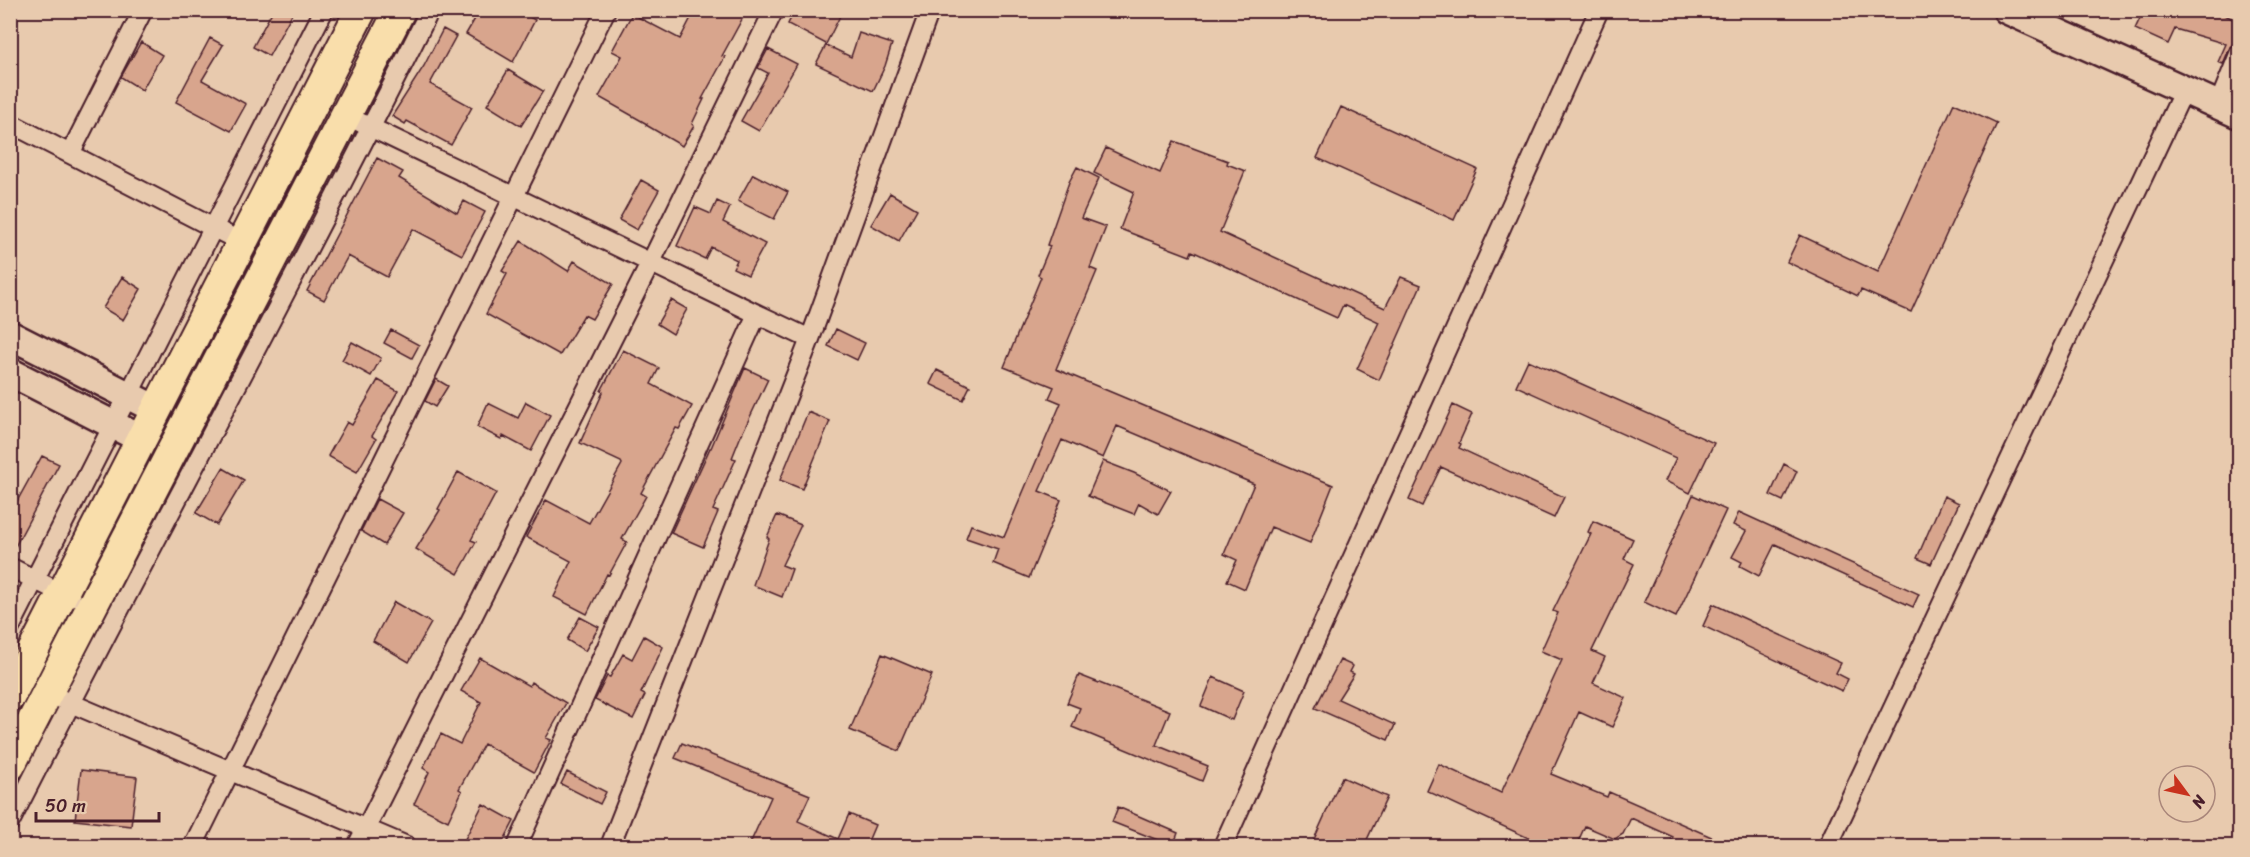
<svg xmlns="http://www.w3.org/2000/svg" width="2250" height="857" viewBox="0 0 2250 857" font-family="Sriracha,sans-serif">
<style>
.building{fill:#d8a58d;stroke:#4a1f2b;stroke-width:1.5}
.lines{fill:none;stroke-linecap:round;stroke-linejoin:round}
.street-casing{stroke:#4a1f2b;stroke-width:22}
.secondary-casing{stroke:#4a1f2b;stroke-width:32}
.primary-casing{stroke:#4a1f2b;stroke-width:34}
.street{stroke:#e8caae;stroke-width:18}
.secondary{stroke:#e8caae;stroke-width:27}
.primary{stroke:#f9deab;stroke-width:30}
</style>
<rect width="100%" height="100%" fill="#e8caae"/>
<filter id="ink" filterUnits="userSpaceOnUse"><feTurbulence type="fractalNoise" baseFrequency=".0167" numOctaves="2"/><feDisplacementMap in="SourceGraphic" scale="12" xChannelSelector="R" yChannelSelector="G"/><feConvolveMatrix kernelMatrix="1 2 1 2 8 2 1 2 1" color-interpolation-filters="sRGB"/></filter>
<g filter="url(#ink)">
<!-- building -->
<path class="building" d="M273 10H294L269 56 253 47Z
M480 10H517L535 20 513 62 466 34Z
M695 10H747L722 56 725 57 702 99H704L692 124 694 126 682 146 646 125 647 124 599 97 622 56 612 51 632 14 680 39Z
M795 10H843L826 44 788 24Z
M2153 10H2215L2237 21 2240 16V41L2234 43 2230 47 2223 64 2218 62 2226 44 2175 29 2168 44 2135 29 2143 12 2150 15Z
M443 29 456 36 430 84 472 107 451 145 407 121 405 124 392 116 424 66Z
M859 33 892 44 885 66 873 91 816 64 826 45 851 57Z
M210 38 223 45 202 80 246 104 231 131 176 102Z
M141 42 162 55 142 90 121 77Z
M768 49 797 64 759 131 741 121 768 73 758 68Z
M508 70 543 91 521 126 487 105Z
M1954 103 1997 123 1911 312 1861 290 1858 296 1787 262 1800 235 1878 272Z
M1341 107 1477 169 1454 220 1317 158Z
M1174 141 1228 161 1227 164 1245 171 1220 232 1385 308 1401 277 1421 285 1379 380 1357 369 1379 322 1343 305 1337 318 1192 251 1190 256 1120 229 1134 192 1094 173 1106 148 1160 173Z
M377 158 403 172 399 178 457 213 464 201 485 212 462 255 413 229 387 277 348 256 324 300 307 291Z
M1077 167 1099 178 1081 218 1106 227 1090 268 1097 271 1056 369 1333 485 1310 543 1271 527 1245 589 1227 581 1237 560 1224 554 1254 484 1117 426 1103 458 1062 440 1039 491 1061 500 1029 578 993 563 998 549 966 538 971 525 1004 537 1061 403 1049 398 1054 387 1004 367 1041 277 1038 275 1050 246 1047 245 1069 182Z
M753 174 788 192 774 219 738 201Z
M641 180 659 190 637 230 619 220Z
M890 193 917 209 899 241 871 225Z
M717 201 730 207 723 222 765 244 748 275 733 268 737 260 711 247 705 259 677 246 695 207 711 214Z
M521 241 568 271 574 261 613 284 592 319 584 315 560 355 486 314 507 274 502 271Z
M122 277 141 289 123 320 103 308Z
M671 300 687 309 673 334 657 324Z
M836 329 865 343 857 360 828 346Z
M391 330 419 345 412 358 384 343Z
M352 342 381 358 371 376 342 360Z
M623 350 659 368 651 384 692 406 679 429 676 428 641 493 646 496 622 539 627 542 609 575 607 574 587 614 554 597 571 561 526 537 546 500 589 523 622 464 621 462 580 443 603 392 601 391Z
M1528 360 1714 443 1690 493 1665 481 1676 458 1516 386Z
M745 368 768 379 740 438 732 458 736 459 713 510 718 512 703 547 671 533 710 448H711Z
M937 370 970 386 963 400 930 384Z
M436 379 448 386 435 407 425 401Z
M378 380 398 391 372 436 376 439 357 472 328 456 347 422 352 425Z
M526 402 550 415 531 451 503 436 501 439 477 427 488 403 518 418Z
M1453 405 1472 414 1459 443 1461 444 1459 448 1564 497 1554 518 1441 467 1422 506 1409 500Z
M808 412 830 421 802 489 780 480Z
M42 456 59 464 10 556V514Z
M1103 461 1134 473 1171 491 1158 514 1139 503 1134 514 1088 496Z
M1784 464 1797 471 1783 501 1770 495Z
M223 468 244 480 217 525 196 513Z
M458 472 496 493 471 540 476 542 458 574 416 549 440 510 438 509Z
M1693 495 1726 510 1676 617 1644 602Z
M1944 496 1959 503 1931 564 1917 558Z
M377 499 403 513 384 545 361 531Z
M1739 512 1919 594 1913 607 1775 544 1759 576 1740 566 1742 562 1732 557 1746 531 1733 525Z
M777 515 801 525 782 565 792 569 782 597 753 585 769 539 767 537Z
M1593 521 1633 539 1624 559 1634 564 1592 651 1605 657 1593 683 1626 698 1612 727 1579 712 1551 774 1607 797 1609 792 1732 846H1669L1673 837 1631 818 1623 834 1615 839 1585 826 1576 846H1536L1537 842 1427 791 1439 764 1501 793 1562 660 1541 651 1558 613 1553 611 1591 534 1588 532Z
M394 602 431 623 409 662 373 641Z
M1713 604 1841 663 1836 673 1848 679 1842 691 1703 626Z
M580 617 599 627 585 651 567 640Z
M644 636 663 647 641 693 645 695 633 719 595 700 607 676 610 677 623 654 632 659Z
M882 654 932 675 899 751 850 730Z
M480 658 529 686 531 682 566 703 546 738 551 740 534 772 484 744 459 789 462 791 448 821 414 804 429 772 423 768 441 734 460 744 481 702 461 691Z
M1340 660 1353 666 1350 672 1354 674 1338 699 1395 725 1388 740 1315 708Z
M1079 675 1170 711 1156 745 1208 766 1202 781 1072 727 1080 708 1067 703Z
M1213 677 1244 691 1232 720 1201 706Z
M682 743 810 795 798 821 838 839 849 814 875 825 866 846H749L771 797 675 758Z
M81 770 137 777 131 826 75 820Z
M567 772 606 792 600 804 561 784Z
M1342 777 1387 797 1364 846H1311Z
M483 804 514 821 501 846H474L464 841Z
M1118 807 1178 833 1173 846 1112 822Z"/>
<g class="lines">
<!-- street casing -->
<g class="street-casing">
<path id="street" d="M2218 106 2240 52
M347 116 757 314 517 846
M10 123 243 243
M70 154 143 10
M757 314 810 339
M10 567 71 598
M10 628 324 10
M61 699 407 846
M10 822C148 550 294 283 430 10
M193 846 606 10
M357 846 651 262 774 10
M610 846 810 339 930 10
M1223 846 1599 10
M1828 846 2184 90"/>
</g>
<!-- secondary casing -->
<g class="secondary-casing">
<path id="secondary" d="M2007 10 2240 115
M10 335 157 410
M10 372 141 439"/>
</g>
<!-- primary casing -->
<g class="primary-casing">
<path id="primary" d="M10 696 361 10
M10 765 400 10"/>
</g>
<!-- street -->
<use href="#street" class="street"/>
<!-- secondary -->
<use href="#secondary" class="secondary"/>
<!-- primary -->
<use href="#primary" class="primary"/>
</g>
</g>
<!-- margin -->
<rect width="2250" height="857" fill="none" stroke="#e8caae" stroke-width="36"/>
<rect x="18" y="18" width="2214" height="821" fill="none" stroke="#4a1f2b" stroke-width="2" filter="url(#ink)"/>
<!-- north arrow -->
<g transform="translate(2187 794) rotate(123)"><circle r="28" fill="#e8caae" stroke="#a9867a" stroke-width="1.5"/>
<path d="M0-4.5L10 22L0 15L-10 22Z" fill="#c8321e"/>
<text y="-9" font-size="16" font-weight="bold" text-anchor="middle" fill="#4a1f2b">N</text>
</g>
<!-- scale -->
<path d="M36 812v9h123v-9" fill="none" stroke="#4a1f2b" stroke-width="3"/>
<text x="45" y="812" font-size="18" fill="#4a1f2b" stroke="#e8caae" stroke-width="4.5" paint-order="stroke">50 m</text>
</svg>
